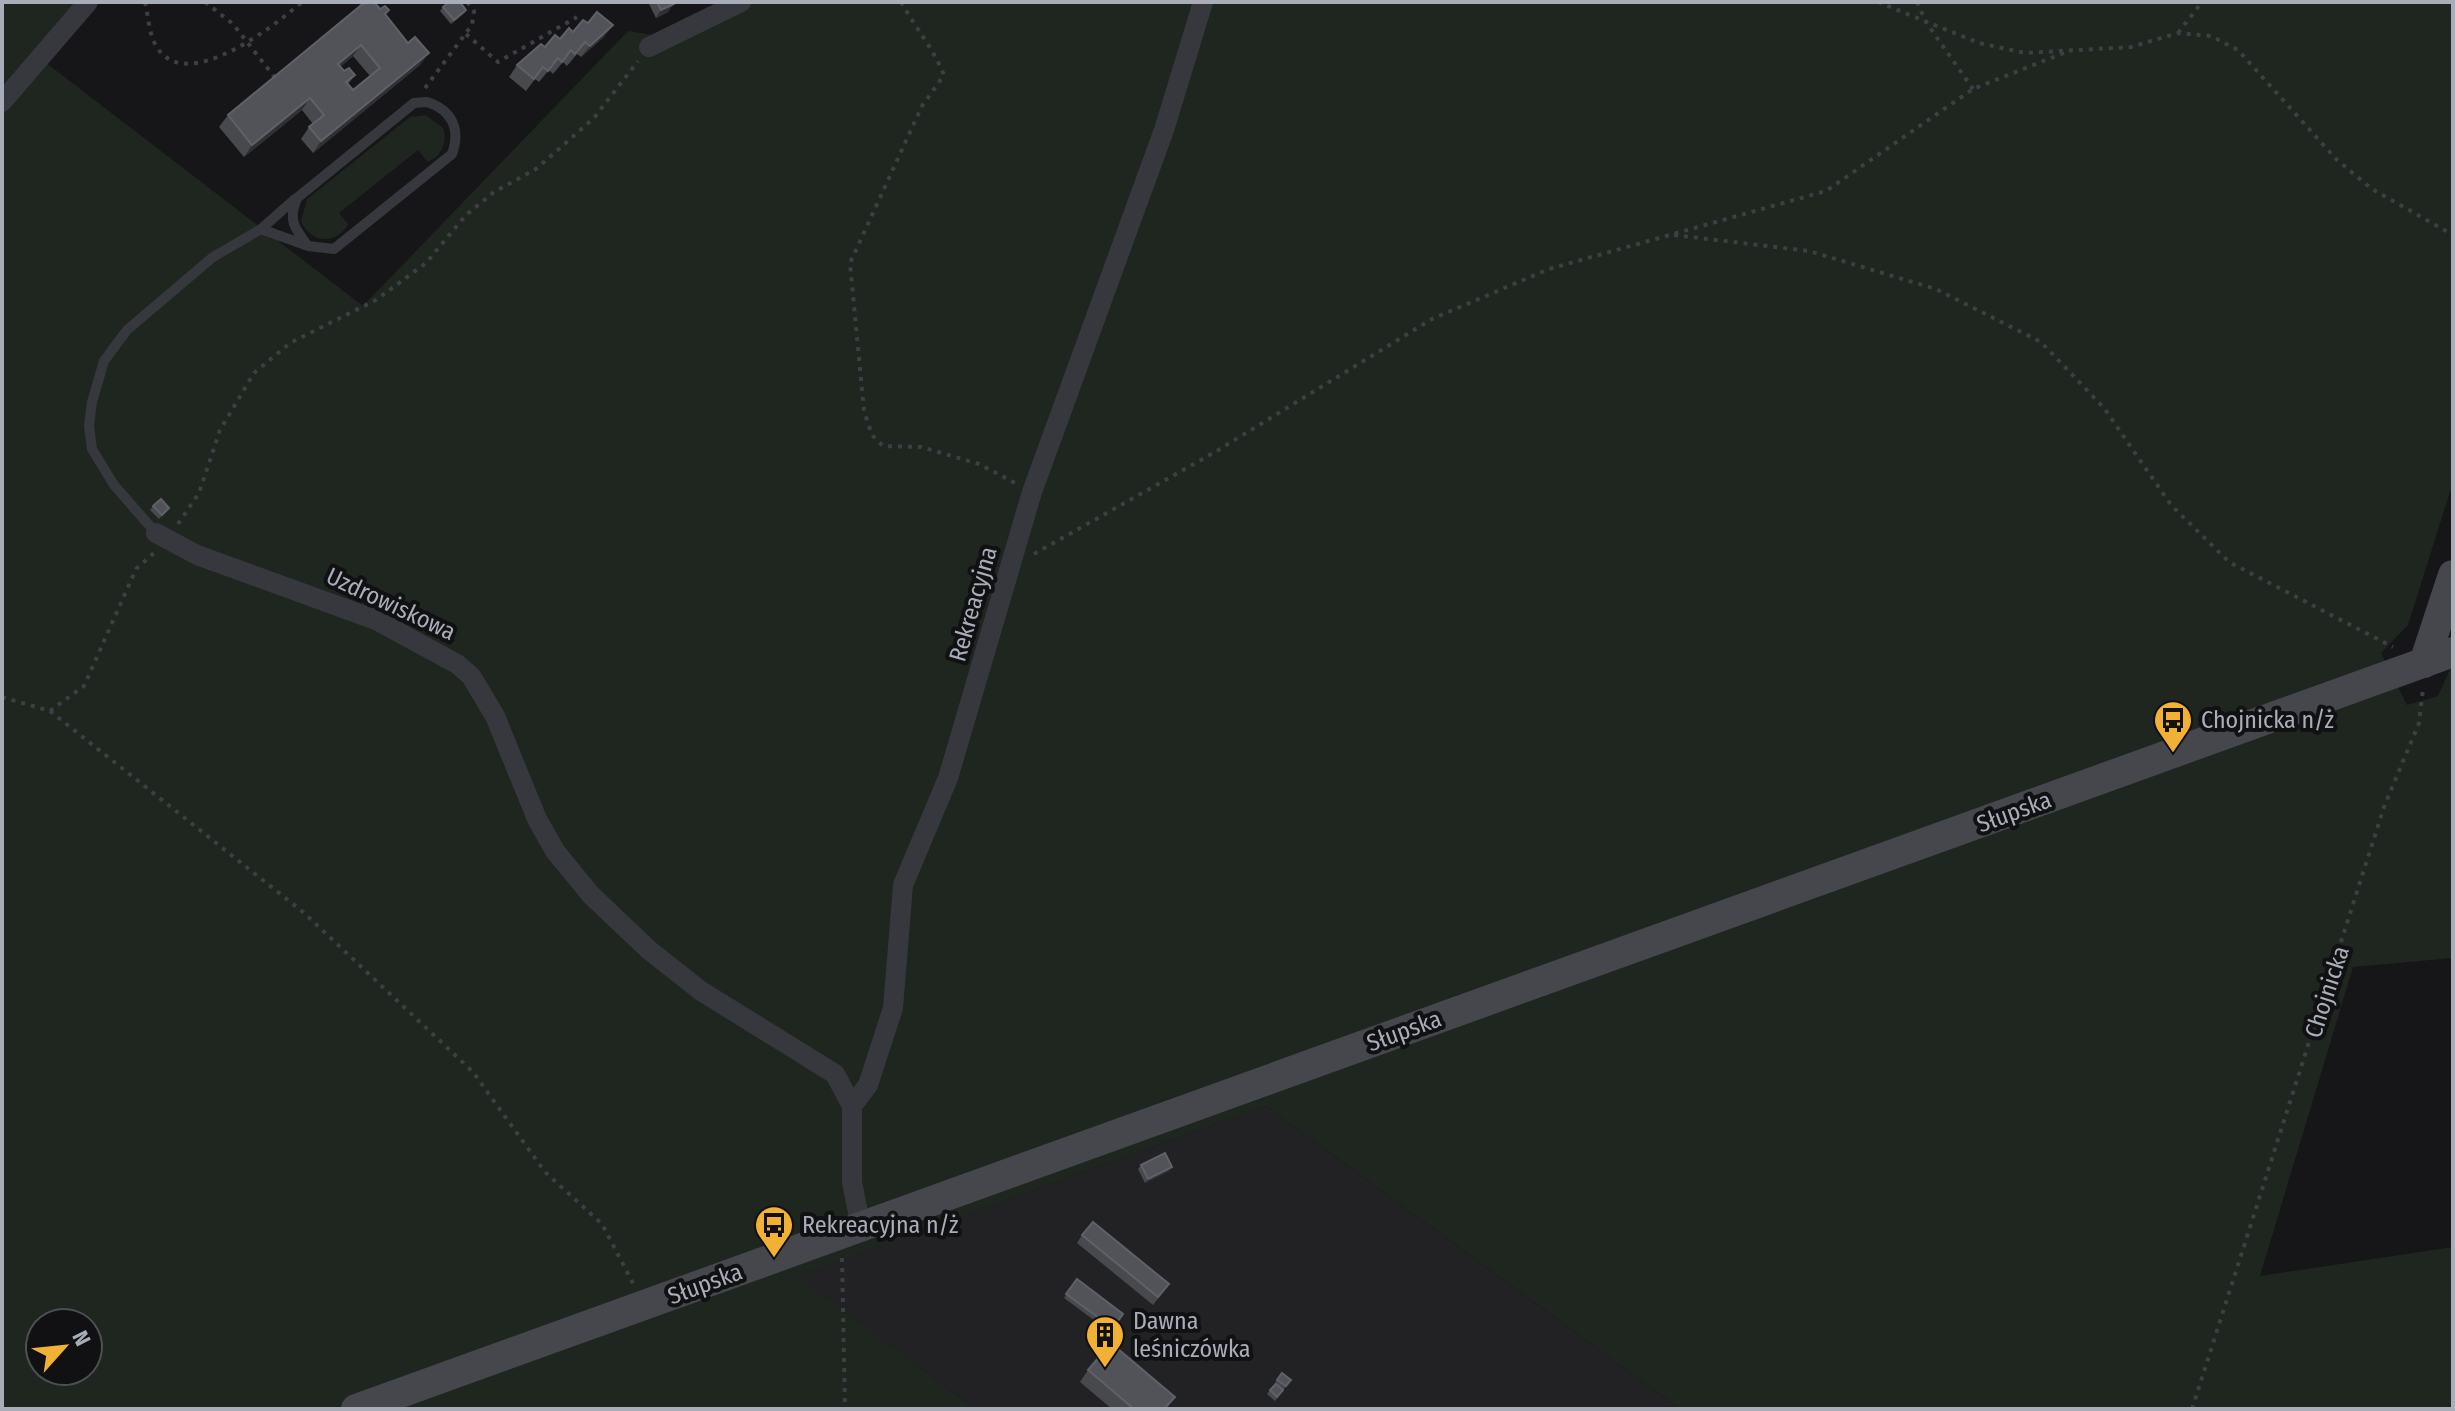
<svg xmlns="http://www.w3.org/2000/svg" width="2455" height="1411" viewBox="0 0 2455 1411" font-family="'Fira Sans Condensed',sans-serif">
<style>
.built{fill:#222225}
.green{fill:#1e261f;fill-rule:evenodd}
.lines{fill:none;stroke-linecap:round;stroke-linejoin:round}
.path{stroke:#3d3f44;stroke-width:4;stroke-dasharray:4 6;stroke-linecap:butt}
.lane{stroke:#37383d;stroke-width:10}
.street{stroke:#37383d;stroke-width:20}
.secondary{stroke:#45474d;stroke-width:30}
.wall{fill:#47494d;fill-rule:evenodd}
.shaded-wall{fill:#2f3033}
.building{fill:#525359;stroke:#5f6168;stroke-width:2;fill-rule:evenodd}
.labels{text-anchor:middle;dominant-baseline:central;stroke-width:8;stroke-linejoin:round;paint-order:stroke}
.street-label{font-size:24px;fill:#a8adb8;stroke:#111113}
.poi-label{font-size:24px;fill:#a8adb8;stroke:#111113;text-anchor:start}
</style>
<rect width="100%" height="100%" fill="#161618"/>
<!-- built -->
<path class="built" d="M1266 1106 1680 1409H976L796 1276Z"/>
<!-- green -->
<path class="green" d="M2 2H96L45 62 363 306 628 31 653 35 722 2H2453V482L2408 625 2381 653 2407 705 2438 696 2453 663V958L2353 967 2260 1276 2453 1247V1409H1680L1266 1106 797 1276 976 1409H2ZM40 1323H88V1371H40Z
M426 115 443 128C448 143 442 155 428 162L418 150 339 213 348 224C336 246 310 243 301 221L307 199 410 117Z"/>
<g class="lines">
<!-- path -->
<path class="path" d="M145 2C148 15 149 32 155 44 183 98 274 26 302 2
M205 2 233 24 276 79
M901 2C915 27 933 48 944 75L922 106 850 263 864 411 872 435 883 446 921 447 979 464 1015 483
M1878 2 1979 43 2025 53 2131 47 2178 33 2211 36 2238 50 2336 159 2372 189 2453 235
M1917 2 1926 22 1973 89
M2178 33 2202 2
M466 34 498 62 577 17
M425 88 472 25 474 11 467 2
M1674 235 1809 251 1936 289 2041 342 2104 408 2171 505 2229 562 2393 647
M178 524 199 493 220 430 254 373 290 343 376 300 426 263 466 215 494 192 536 169 594 118 638 61
M1034 554 1215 452 1432 319 1549 269 1826 191 1973 89 2066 52
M2 697 50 711 84 686 136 569 155 552
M50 711 303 912 473 1072 545 1172 602 1224 634 1285
M842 1258 845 1409
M2192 1409 2384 807 2419 723 2423 689"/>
<!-- lane -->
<path class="lane" d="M427 102C452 110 461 129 452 154L334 249 308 246C294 228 288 220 297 198L414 103Z
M261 229 308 246
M156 533 114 485 92 449 89 426 92 402 104 361 127 330 213 257 261 229 295 199"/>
<!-- street -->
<path class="street" d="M649 47 741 2
M2 102 88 2
M156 533 197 555 376 620 457 664 471 676 495 716 537 819 555 851 591 895 649 950 701 991 835 1074 852 1106
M861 1227 852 1182V1106L868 1085 893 1008 903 885 948 778 1032 492 1164 130 1203 2"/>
<!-- secondary -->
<path class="secondary" d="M2424 663 2453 575
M356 1409 2453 652"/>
</g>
<!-- wall -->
<path class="wall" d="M648 2H678L673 4 668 12 656 18Z
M443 7 466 10 463 14 451 24 440 11Z
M386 15 420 65 313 153 301 139 309 127 313 124 302 110 244 157 219 127 228 115ZM353 56 370 76 353 90 348 84 355 75 344 71 340 67Z
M573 32 604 37 581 57 577 54 567 66 563 62 553 74 549 70 539 82 535 79 526 91 509 77 517 65Z
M153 506 169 508 159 519 150 510Z
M1141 1165 1169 1171 1145 1183 1138 1169Z
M1082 1235 1169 1284 1153 1305 1077 1243Z
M1077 1279 1123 1314 1110 1332 1064 1298Z
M1088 1370 1166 1409H1112L1080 1382Z
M1282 1373 1291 1380 1275 1401 1267 1394Z"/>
<!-- shaded-wall -->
<path class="shaded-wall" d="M671 2H678L673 4 668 12 656 18 661 10Z
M613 25 604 37 581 57 590 46Z
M361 45 353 56 330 76 338 64Z
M429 53 420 65 313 153 321 141Z
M310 98 302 110 244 157 252 145Z
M1172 1167 1169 1171 1145 1183 1148 1179Z"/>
<!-- building -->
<path class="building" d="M365 2H374L380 9 385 6 389 10 385 14 408 43 415 37 429 53 321 141 309 127 324 115 310 98 252 145 228 115ZM361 45 380 68 353 90 346 82 355 75 349 68 344 71 338 64Z
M449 2H460L466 10 454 20 443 7Z
M657 2H673L674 4 661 10Z
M597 12 613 25 590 46 585 42 575 54 571 50 562 62 558 58 548 71 543 67 534 79 517 65 541 44 545 47 555 35 560 39 569 28 573 32 583 20 588 23Z
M161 499 169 508 162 515 153 506Z
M1165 1153 1172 1167 1148 1179 1141 1165Z
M1093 1222 1169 1284 1158 1297 1082 1235Z
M1077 1279 1123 1314 1113 1328 1066 1294Z
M1111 1343 1175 1397 1164 1409H1134L1088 1370Z
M1282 1373 1291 1380 1286 1386 1277 1380Z
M1276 1384 1283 1390 1277 1397 1270 1390Z"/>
<!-- icons -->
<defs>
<g id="bus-pin" transform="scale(2)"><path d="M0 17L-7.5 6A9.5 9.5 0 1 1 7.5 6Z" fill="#f2b134" stroke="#111113"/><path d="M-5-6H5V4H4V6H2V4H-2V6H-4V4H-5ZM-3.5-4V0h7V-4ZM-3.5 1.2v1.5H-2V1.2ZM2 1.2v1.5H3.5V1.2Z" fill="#111"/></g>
<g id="building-pin" transform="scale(2)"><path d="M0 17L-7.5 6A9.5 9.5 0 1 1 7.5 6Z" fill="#f2b134" stroke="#111113"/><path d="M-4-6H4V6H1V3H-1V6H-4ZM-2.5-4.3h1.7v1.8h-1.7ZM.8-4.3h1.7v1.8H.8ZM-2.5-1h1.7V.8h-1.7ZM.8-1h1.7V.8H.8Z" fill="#111"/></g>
</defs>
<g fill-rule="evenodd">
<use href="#bus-pin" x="2173" y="720"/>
<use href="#bus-pin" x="774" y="1225"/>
<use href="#building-pin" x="1105" y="1335"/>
</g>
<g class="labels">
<!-- street labels -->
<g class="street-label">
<text transform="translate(391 604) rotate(25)">Uzdrowiskowa</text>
<text transform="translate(973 604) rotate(-74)">Rekreacyjna</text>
<text transform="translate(2014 812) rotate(-20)">Słupska</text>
<text transform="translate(2327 992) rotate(-72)">Chojnicka</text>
<text transform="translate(1404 1031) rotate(-20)">Słupska</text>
<text transform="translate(705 1284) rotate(-20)">Słupska</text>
</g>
<!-- poi labels -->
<g class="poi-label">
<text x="2201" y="720">Chojnicka n/ż</text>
<text x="802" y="1225">Rekreacyjna n/ż</text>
<text x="1133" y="1321">Dawna<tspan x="1133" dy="28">leśniczówka</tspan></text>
</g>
</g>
<!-- border -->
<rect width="2455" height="1411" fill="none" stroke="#a8adb8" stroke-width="8"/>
<!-- north arrow -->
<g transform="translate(64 1347) rotate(63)"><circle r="38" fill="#111113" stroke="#4d4f55" stroke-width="2"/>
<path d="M0-6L14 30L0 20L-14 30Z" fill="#f2b134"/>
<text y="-12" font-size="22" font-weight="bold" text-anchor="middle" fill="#a8adb8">N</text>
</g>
</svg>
